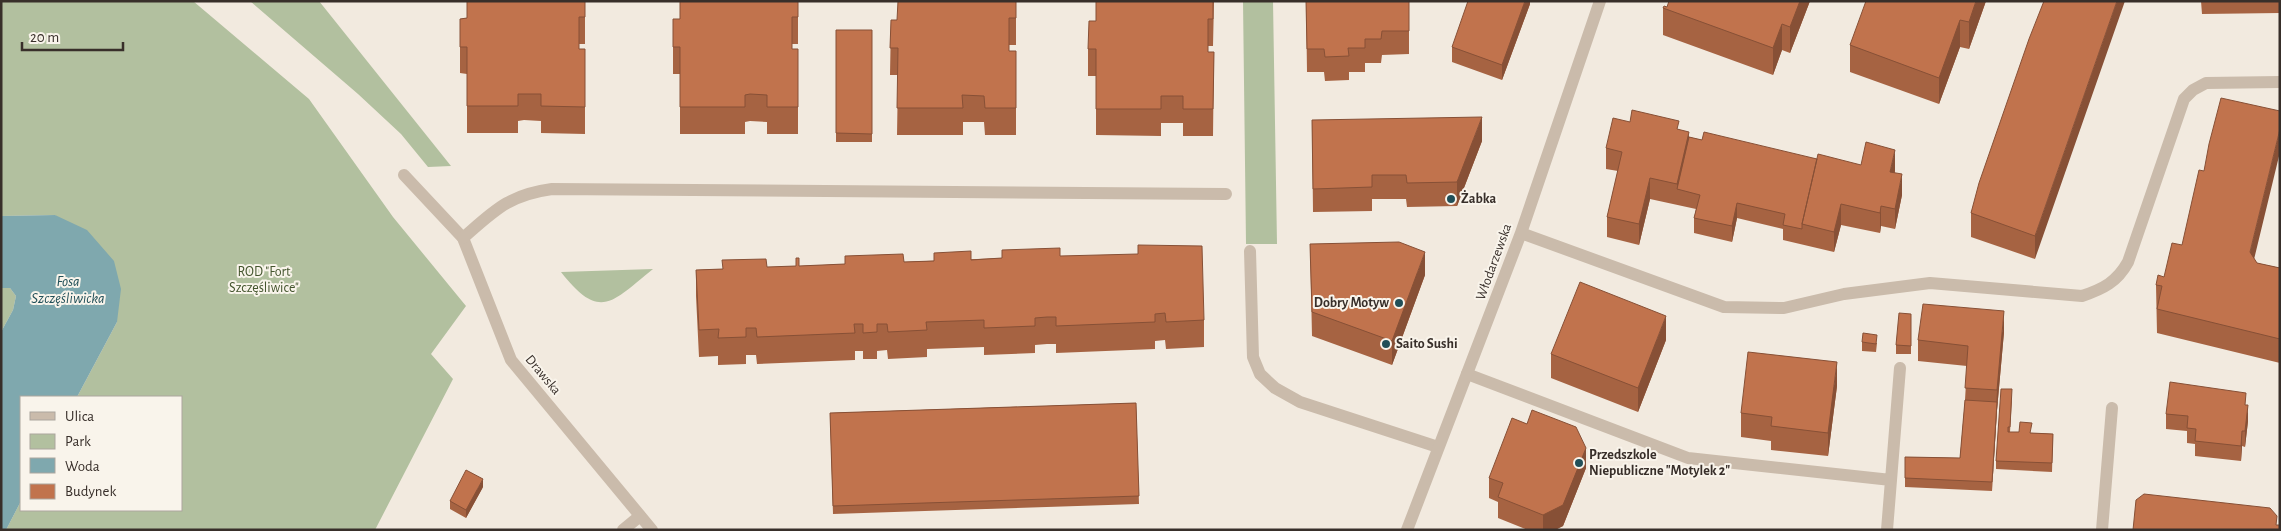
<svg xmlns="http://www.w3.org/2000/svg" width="2281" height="531" viewBox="0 0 2281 531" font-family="'Alegreya Sans',sans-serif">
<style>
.green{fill:#b2c09f}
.water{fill:#7fa8ae}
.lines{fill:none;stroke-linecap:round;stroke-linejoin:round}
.lane{stroke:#cabbab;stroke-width:12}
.street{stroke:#cabbab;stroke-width:12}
.wall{fill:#a66342}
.shaded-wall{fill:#875036}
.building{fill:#c1734d;stroke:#875036}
.poi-dot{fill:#214f58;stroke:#f9f4eb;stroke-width:2}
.labels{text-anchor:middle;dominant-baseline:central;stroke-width:4;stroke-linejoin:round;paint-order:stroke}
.poi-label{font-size:14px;font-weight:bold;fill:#382f2a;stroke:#f9f4eb;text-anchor:start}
.street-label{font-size:14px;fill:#382f2a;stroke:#f9f4eb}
.park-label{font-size:14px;fill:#44552e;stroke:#f9f4eb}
.water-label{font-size:15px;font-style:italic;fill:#214f58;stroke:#f9f4eb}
</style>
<rect width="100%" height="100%" fill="#f2eadf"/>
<!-- green -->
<path class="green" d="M1 1H193L309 99 393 217 466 306 431 354 453 379 375 530H6L21 501V510H181V397H77L117 322 55 215 1 216Z
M250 1H319L451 166 428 167 401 134 358 94Z
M1243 1H1273L1277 244H1246Z
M653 269C612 302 600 322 561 272Z
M1 288H10L16 296 13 310 1 332Z"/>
<!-- water -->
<path class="water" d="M55 215 87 230 114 261 121 289 117 322 77 397H21V501L6 530H1V332L13 310 16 296 10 288H1V216Z"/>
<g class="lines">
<!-- lane -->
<path class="lane" d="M404 175 463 238 511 360 652 530
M1250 251 1253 357 1260 374 1275 388 1300 402 1438 447
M1467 374 1688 458 1891 480
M1887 530 1900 368
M2102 530 2112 408"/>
<!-- street -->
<path class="street" d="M1521 233 1724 307 1784 308 1844 294 1930 283 2082 296C2103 289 2117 282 2128 262L2184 99 2193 90 2206 83 2280 82
M463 238C494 211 508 195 552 189L1226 194
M623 530 640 516
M1407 530 1521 233 1600 1"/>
</g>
<!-- wall -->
<path class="wall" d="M585 1V44H579V49H585V134L541 133V121L524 120 518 121V133H467V74L460 73V19L467 18Z
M798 1V44H792V49H798V134H767V122L750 121 745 122V134H680V74H673V19H680Z
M1016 1V45H1009V51H1016V135H985L984 122H963V135H897L898 75H890L891 20H897Z
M1214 1 1213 46H1208V52H1214L1213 136H1183V123H1161V136L1096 135V76H1088V49L1096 21Z
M1306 1H1409V54L1382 55 1381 63H1365V72H1349V80L1325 81 1324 72H1307Z
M1530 1V4L1502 80 1452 62V47Z
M1810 1 1790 53 1782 50 1773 75 1663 35V8L1667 7Z
M1986 1 1969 49 1960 47 1939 104 1850 72V45Z
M2044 1 2035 259 1971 237V213Z
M2201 1H2280V13L2202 14Z
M836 30H872V142H836Z
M1312 120 1482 141 1457 206 1407 207 1406 199H1372V211L1313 212Z
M1630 122 1679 130 1689 137 1702 140 1817 159 1895 170V173L1902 195 1895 229 1881 226 1880 233 1841 225 1834 252 1783 240V229L1737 218 1732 242 1694 233V218L1696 209 1650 199 1639 245 1607 237V217L1618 171 1606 169V148Z
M1310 244 1425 275 1392 365 1312 336Z
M2182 245 2254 259 2257 263 2280 268V363L2157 333 2156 285 2164 277Z
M1002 250 1060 256 1204 320V347L1166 349 1165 340 1155 341V349L1056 353V344H1047L1035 345V353L984 355V347L927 349V357L888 359 887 350 877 351V359H863V351H855V360L757 364 756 355H746V364L718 365V356L699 357 696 296V270L1002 258Z
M1911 314V354H1896V345Z
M2004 332 1997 410 1992 491 1905 487V457L1960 458 1965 400 1967 366 1918 361V340Z
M1666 340 1638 412 1551 378V354Z
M1862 342 1877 343 1876 352 1862 351Z
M1837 386 1828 456 1771 450V441L1741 437V413Z
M2012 398 2010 432 2053 434 2052 472 1996 469V461Z
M1136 403 1139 504 833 514 830 413Z
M2246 405 2248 421 2245 447 2242 446 2241 461 2195 456V444L2187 443V431L2166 429V414Z
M1586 468 1563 526 1555 530H1528L1498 518V502L1489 498V478Z
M483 487 466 518 450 509V501Z"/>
<!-- shaded-wall -->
<path class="shaded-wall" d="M1525 1H1530V4L1502 80V65Z
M1800 1H1810L1790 53V27Z
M1976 1H1986L1969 49V22Z
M2117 1H2125L2035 259V236Z
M1960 20V47L1939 104V78Z
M1782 24V50L1773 75V48Z
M1482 117V141L1457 206V182Z
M2280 129V152L2250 276V252Z
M1689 132V152L1677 189V184Z
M1895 150V170L1890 192V172Z
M1902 174V195L1895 229V209Z
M1650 178V199L1639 245V224Z
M1737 203V218L1732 242V226Z
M1841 204V225L1834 252V232Z
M1881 206V226L1880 233V213Z
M1425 252V275L1392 365V341Z
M2004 311V332L1997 410 1992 491 1997 390Z
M1666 316V340L1638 412V388Z
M1837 362V386L1828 456V433Z
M2248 405V421L2245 447V431Z
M2242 431V446L2241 461V446Z
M1586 448V468L1563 526 1555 530H1543V515Z
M483 479V487L466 518V510Z"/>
<!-- building -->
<path class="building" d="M467 1H585V17H579V49H585V107L541 106V94H518V106H467V47H460V19L467 18Z
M680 1H798V17H792V49H798V107H767V95L750 94 745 95V107H680V47H673V19H680Z
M898 1H1016V18H1009V51H1016V108H985L984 96 962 95 963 108H897L898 48H890L891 20H897Z
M1096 1H1213V19H1208V52H1214L1213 109H1183V96H1161V109H1096V49H1088L1089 21H1096Z
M1306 1H1409V31H1382L1381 39H1365V48H1348L1349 56 1325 57 1324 49H1307Z
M1468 1H1525L1502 65 1452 47Z
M1669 1H1800L1790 27 1782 24 1773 48 1663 8 1664 6 1667 7Z
M1866 1H1976L1969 22 1960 20 1939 78 1850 45Z
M2044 1H2117L2035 236 1971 213 1979 183 2029 39Z
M836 30H872V134L836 133Z
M2221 98 2280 111V129L2250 252 2257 263 2280 268V339L2157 309 2162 286 2156 285 2158 275 2164 277 2172 243 2182 245 2199 170 2204 171 2209 144Z
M1632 110 1679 121 1677 129 1689 132 1677 184 1650 178 1639 224 1607 217 1622 152 1606 148 1613 118 1630 122Z
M1482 117 1457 182 1407 183 1406 175H1372V187L1313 189 1312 120Z
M1704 132 1817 159 1802 224V229L1783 225 1785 214 1737 203 1732 226 1694 218 1700 195 1677 189 1689 137 1702 140Z
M1866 142 1895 150 1890 172 1902 174 1895 209 1881 206 1880 213 1841 204 1834 232 1802 224 1818 154 1861 165Z
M1399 242 1425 252 1392 341 1312 312 1310 244Z
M1138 245 1202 246 1204 320 1166 322 1165 313 1155 314V322L1056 326V317H1047L1035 318V326L984 328V320L926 322 927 330 888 332 887 324H877V332L863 333V324H854L855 333 757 337 756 328H746V337L718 338 719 329 699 330 696 270 723 269 722 260 766 259 767 267 796 266V258H799V266L845 264V256L903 254 904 262 934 261V253L971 251V260L1002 258V250L1060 248V256L1138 254Z
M1580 282 1666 316 1638 388 1551 354Z
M1923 304 2004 311 1997 390 1965 388 1968 346 1918 340Z
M1899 313 1911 314V346L1896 345Z
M1863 333 1877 335 1876 344 1862 342Z
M1748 352 1837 362 1828 433 1771 426 1772 417 1741 413Z
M2170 382 2246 393 2245 405H2248L2245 431H2242L2241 446 2195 441 2196 429 2187 428 2188 416 2166 414Z
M2001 389H2012L2010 427H2008V432H2019L2020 422 2032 423 2030 433 2053 434 2052 463 1996 461Z
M1965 400 1997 402 1992 482 1905 478V457L1960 458Z
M1136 403 1139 496 833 506 830 413Z
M1532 410 1576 427 1586 448 1563 505 1543 515 1498 497 1503 483 1489 478 1512 418 1527 424Z
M466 470 483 479 466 510 450 501Z
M2144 494 2270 508 2277 516 2276 525H2280V530H2133L2136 500Z"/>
<!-- markers -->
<g class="poi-dot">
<circle cx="1451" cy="199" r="5"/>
<circle cx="1399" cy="303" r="5"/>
<circle cx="1386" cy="344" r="5"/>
<circle cx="1579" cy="463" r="5"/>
</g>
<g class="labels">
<!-- poi labels -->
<g class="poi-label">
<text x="1461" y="199">Żabka</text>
<text x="1389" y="303" text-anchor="end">Dobry Motyw</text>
<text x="1396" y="344">Saito Sushi</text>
<text x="1589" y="455">Przedszkole<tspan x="1589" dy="16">Niepubliczne "Motylek 2"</tspan></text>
</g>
<!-- street labels -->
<g class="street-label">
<text transform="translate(1494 262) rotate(-70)">Włodarzewska</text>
<text transform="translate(543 375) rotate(50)">Drawska</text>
</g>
<!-- park labels -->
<g class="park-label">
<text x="264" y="272">ROD "Fort<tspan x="264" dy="16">Szczęśliwice"</tspan></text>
</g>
<!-- water labels -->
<g class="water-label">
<text x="68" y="281">Fosa<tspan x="68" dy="17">Szczęśliwicka</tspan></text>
</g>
</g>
<!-- border -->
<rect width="2281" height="531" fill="none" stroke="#382f2a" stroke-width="5"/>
<!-- legend -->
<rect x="20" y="396" width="162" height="115" fill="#f9f4eb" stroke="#aca59e"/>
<rect x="30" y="412" width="25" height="8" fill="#cabbab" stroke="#aca59e"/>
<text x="65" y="421" font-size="15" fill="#382f2a">Ulica</text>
<rect x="30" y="434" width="25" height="15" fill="#b2c09f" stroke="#aca59e"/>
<text x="65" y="446" font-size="15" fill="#382f2a">Park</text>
<rect x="30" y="458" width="25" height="15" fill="#7fa8ae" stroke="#aca59e"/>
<text x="65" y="471" font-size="15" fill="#382f2a">Woda</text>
<rect x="30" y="484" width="25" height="15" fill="#c1734d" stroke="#aca59e"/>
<text x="65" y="496" font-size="15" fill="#382f2a">Budynek</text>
<!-- scale -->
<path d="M22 42v8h101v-8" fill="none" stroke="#382f2a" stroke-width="2.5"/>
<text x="30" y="42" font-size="15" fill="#382f2a" stroke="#f9f4eb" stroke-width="4" paint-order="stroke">20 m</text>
</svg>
